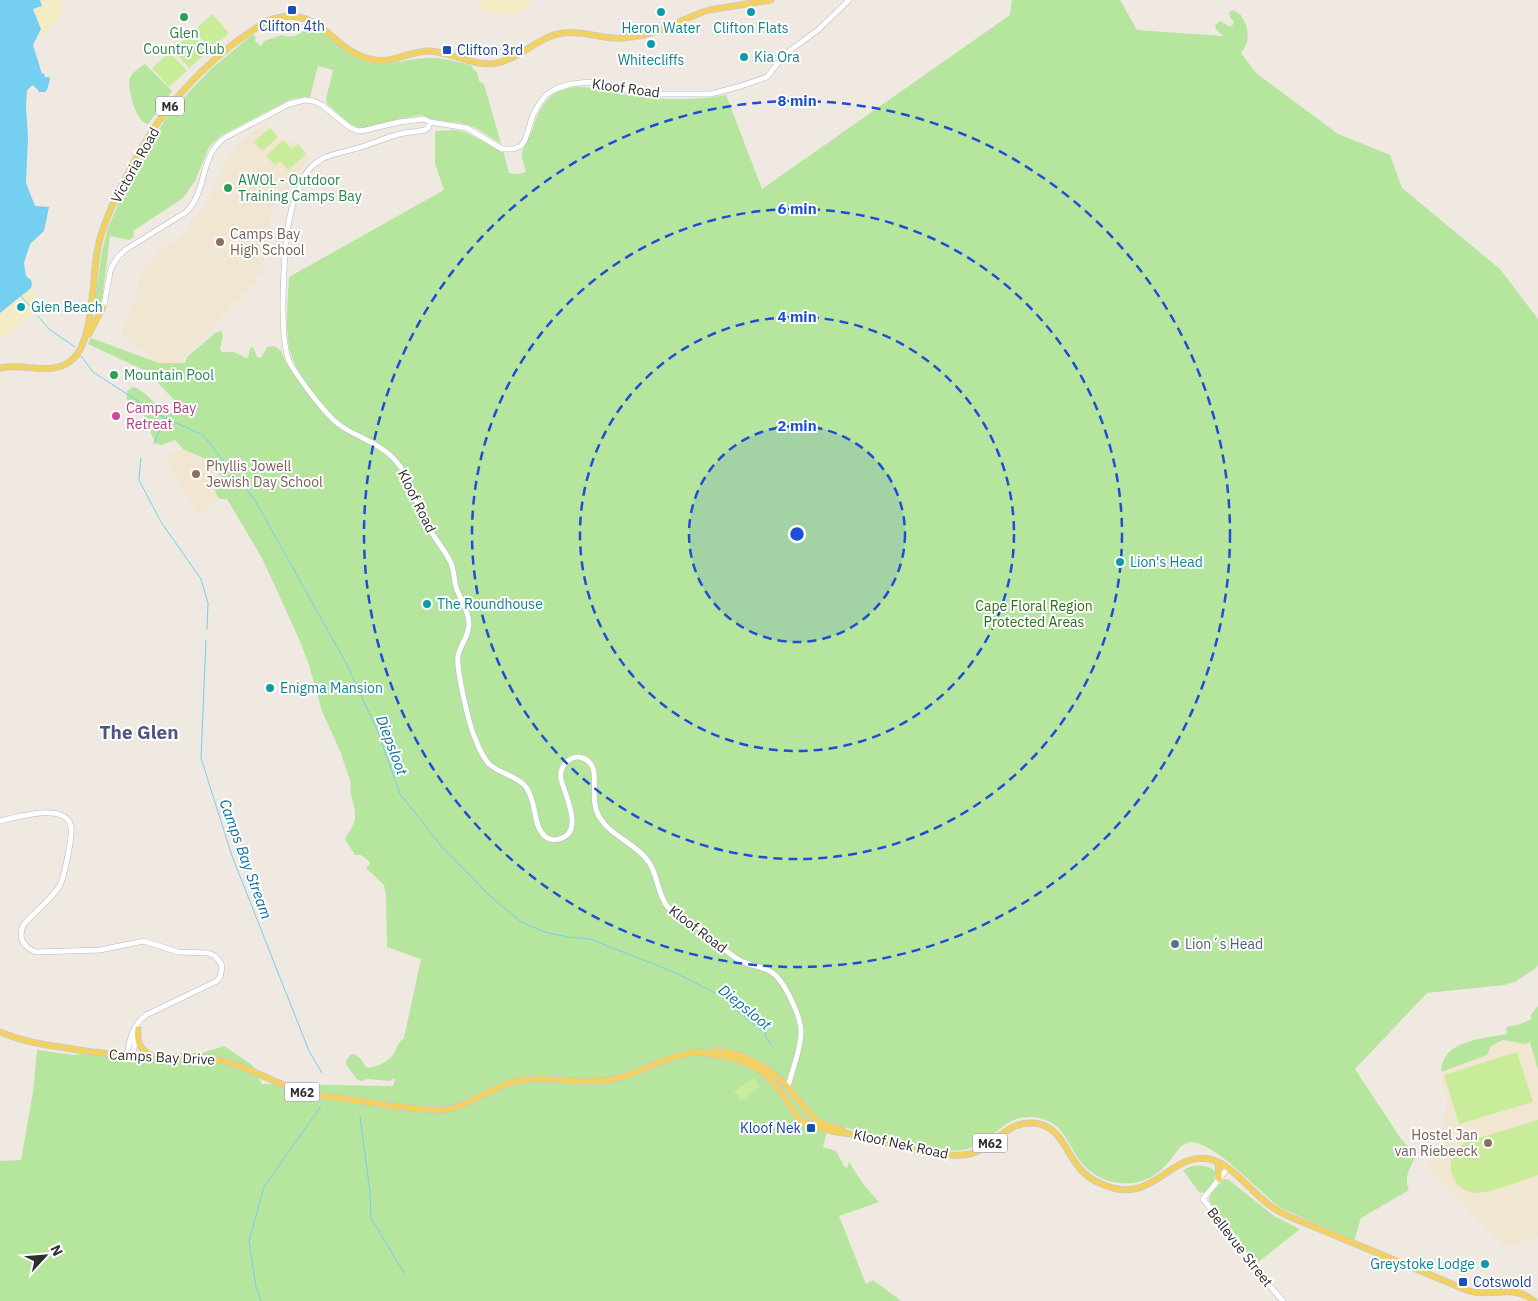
<svg xmlns="http://www.w3.org/2000/svg" width="1538" height="1301" viewBox="0 0 1538 1301" font-family="'IBM Plex Sans',sans-serif">
<style>
.education{fill:#f0e6d1}
.green{fill:#b6e59e}
.sand{fill:#f3ecc5}
.pitch{fill:#c9ec9a}
.water{fill:#75cff0}
.lines{fill:none;stroke-linecap:round;stroke-linejoin:round}
.stream{stroke:#75cff0;stroke-width:1}
.secondary-casing{stroke:#b4b7c1;stroke-width:6}
.primary-casing{stroke:#c9c9c9;stroke-width:7}
.secondary{stroke:#fff;stroke-width:5}
.primary{stroke:#f2d163;stroke-width:5.5}
.ring{fill:none;stroke:#1d4ed8;stroke-width:2.5;stroke-dasharray:9 6}
.transit-dot{fill:#1a4fb4;stroke:#fff;stroke-width:2}
.culture-dot{fill:#0f9aa8;stroke:#fff;stroke-width:2}
.leisure-dot{fill:#2e9e5b;stroke:#fff;stroke-width:2}
.education-dot{fill:#8d6e63;stroke:#fff;stroke-width:2}
.hotel-dot{fill:#d1479c;stroke:#fff;stroke-width:2}
.service-dot{fill:#5c6f8a;stroke:#fff;stroke-width:2}
.labels{text-anchor:middle;dominant-baseline:central;stroke-width:4;stroke-linejoin:round;paint-order:stroke}
.shield{fill:#fff;stroke:#6d6d6d;stroke-width:1}
.shield-label{font-size:12px;font-weight:bold;fill:#2e2e2e}
.transit-label{font-size:14px;fill:#164399;stroke:#fff;text-anchor:start}
.culture-label{font-size:14px;fill:#0d838f;stroke:#fff;text-anchor:start}
.leisure-label{font-size:14px;fill:#27864d;stroke:#fff;text-anchor:start}
.street-label{font-size:14px;fill:#2e2e2e;stroke:#fff}
.education-label{font-size:14px;fill:#785e54;stroke:#fff;text-anchor:start}
.hotel-label{font-size:14px;fill:#b23c85;stroke:#fff;text-anchor:start}
.park-label{font-size:14px;fill:#2c6e1b;stroke:#fff}
.service-label{font-size:14px;fill:#4e5e75;stroke:#fff;text-anchor:start}
.water-label{font-size:15px;font-style:italic;fill:#0d6fa3;stroke:#fff}
.district-label{font-size:19px;font-weight:bold;fill:#4d5680;stroke:#fff}
.centre{fill:#1d4ed8;stroke:#fff;stroke-width:2.5}
.ring-label{font-size:15px;text-anchor:middle;font-weight:bold;fill:#1d4ed8;stroke:#fff;stroke-width:4;stroke-linejoin:round;paint-order:stroke}
</style>
<rect width="100%" height="100%" fill="#efe9e1"/>
<!-- education -->
<path class="education" d="M267 124 279 138 298 144 310 158 301 169 289 189 273 205 262 273 180 363H159L150 359 148 354 121 334 132 305 136 303 138 282 146 266 156 255 157 250 165 248 192 228 190 223 207 202 225 163 234 147 249 134Z
M183 449 208 460 229 487 199 517 164 456Z
M1503 1040 1524 1044 1530 1042 1538 1070V1237L1506 1247 1462 1203 1427 1166 1435 1157 1442 1130 1447 1103 1441 1072 1487 1055 1491 1046Z"/>
<!-- green -->
<path class="green" d="M1012 0H1120L1137 30 1223 36 1216 29 1215 25 1220 21 1228 26H1232L1234 22 1230 17 1229 13 1232 10C1244 12 1250 31 1247 42 1246 46 1243 49 1241 53L1256 73 1338 134 1390 155 1402 188 1500 269 1538 319V965L1536 968 1515 982 1504 985 1427 993 1355 1069 1401 1139 1416 1155C1411 1167 1403 1176 1409 1190L1361 1218 1354 1241 1281 1208C1257 1191 1220 1146 1192 1142 1188 1142 1185 1144 1181 1146 1173 1156 1166 1167 1156 1174 1132 1191 1098 1184 1081 1162 1066 1142 1063 1120 1033 1117 1003 1115 995 1141 970 1148 953 1154 934 1148 917 1145 887 1139 858 1131 829 1123L823 1147 836 1151 844 1166 847 1168 849 1162 863 1184 879 1202 839 1216 866 1284 873 1280 901 1301H0V1161L21 1160 33 1092 37 1050 73 1055 104 1050 156 1060 186 1058 224 1046 252 1065 262 1084 393 1086 395 1079 394 1078 389 1081 368 1079 361 1081 357 1079 347 1066 346 1061 350 1055 354 1054 360 1058 366 1067C374 1069 387 1062 392 1056 397 1049 397 1043 404 1038L421 959 387 947 386 894 384 885 366 868 370 864V862L361 855H355L345 839C349 831 355 825 355 816 356 805 348 794 351 783L340 751 322 711 308 662 299 639 262 558 227 499H220C212 490 214 485 221 476L208 460 183 449 175 440 161 445 155 443 142 411C135 403 124 408 127 391L133 387C150 392 156 412 174 414L177 411 176 402 148 372 88 344 91 338 159 363H185L187 357 215 333 221 331 223 336 220 349 222 352H234L246 358 248 357 250 349 252 347 254 349 257 357 261 358 267 347 274 346 281 351 287 365H295C294 362 292 358 291 354 284 332 288 299 289 277L444 190 435 163V133L436 131 455 130 465 132 503 151 509 173 518 174 526 172C525 167 521 158 522 153 523 146 531 136 533 128 551 66 596 91 642 97 666 100 702 100 726 95L762 189 1010 15Z
M308 24 317 29 318 28C332 39 347 55 365 61 385 68 405 59 426 58 441 57 456 62 471 65L474 70 477 72 479 81 484 84 501 144 476 128 461 123 435 120 421 115 394 120 365 128H359L349 123 327 104 326 99 333 70 318 66 310 97 296 98 289 100 220 136 209 147 195 181 183 198 133 231 134 237 129 240 110 236 102 300 100 304H97L95 300 102 251 108 228 125 188 128 184 132 182 135 168 170 112 211 69 253 34 256 37 255 41 261 46 264 41 282 35C295 39 301 35 308 24Z
M145 64 172 91 148 124C144 123 141 121 139 117 134 111 127 84 130 78 132 72 140 68 145 64Z
M1538 1006V1070L1530 1042 1525 1044 1503 1040 1491 1046 1487 1055 1441 1072C1442 1040 1482 1039 1507 1034L1506 1027 1516 1025H1517L1532 1019 1530 1016Z
M1192 1166C1201 1165 1210 1166 1216 1172L1213 1183 1205 1192 1201 1193 1198 1191 1183 1170Z
M1224 1179 1229 1180 1274 1216 1300 1229 1256 1264 1240 1243V1239L1238 1236 1233 1234 1209 1200 1210 1195Z"/>
<!-- sand -->
<path class="sand" d="M40 0H60C60 2 61 5 61 7 62 14 57 20 54 26L49 28 47 33 43 35 39 32 41 29 33 9 42 6Z
M477 0H532C522 18 497 15 480 8Z
M31 288 38 299 34 314 0 338V313Z"/>
<!-- pitch -->
<path class="pitch" d="M212 14 229 33 211 50 194 31Z
M191 33 208 52 189 68 173 50Z
M170 52 187 71 169 87 152 68Z
M270 128 278 137 262 151 254 142Z
M283 140 292 149 298 144 306 154 288 170 280 161 275 165 266 156Z
M1517 1052 1533 1102 1459 1124 1444 1075Z
M753 1078 760 1087 741 1101 734 1092Z
M1538 1120V1175C1524 1180 1488 1194 1475 1193 1446 1190 1442 1151 1469 1141Z"/>
<!-- water -->
<path class="water" d="M0 0H40L42 6 33 9 41 29 33 45 42 74 44 73 45 77H49L50 79 47 90 45 92H38L39 91 33 85 27 90 26 106 28 138 26 183 35 206 49 207 44 231 30 244 24 263 26 276 31 280 32 284 31 288 0 313Z"/>
<g class="lines">
<!-- stream -->
<path class="stream" d="M21 296 36 313
M38 316 49 329 75 347
M81 356 93 372 161 416 203 435 255 500 347 665 378 732 400 794 442 847 490 896 521 922 545 932 567 937 590 939 676 973 721 996 748 1020 766 1033 765 1036 771 1045
M154 444 164 419
M141 458 139 480 161 522 201 579 208 603 207 629
M206 640 201 758 232 856 309 1051 322 1073
M360 1116 370 1192 371 1218 404 1273
M261 1301 256 1287 249 1241 264 1187 321 1106"/>
<!-- secondary casing -->
<g class="secondary-casing">
<path id="secondary" d="M430 122 428 128 425 130C415 132 405 132 396 135 381 139 368 146 354 149 342 153 327 154 317 162 309 168 303 177 300 186 293 200 289 218 287 233 284 260 278 344 291 365 301 381 326 416 341 426 357 437 377 442 391 456 412 476 413 497 425 521 432 536 444 548 451 563 454 571 454 579 456 587 460 599 469 611 469 624 469 636 460 645 458 656 456 669 469 725 475 738 478 746 483 757 489 764 500 774 516 775 526 787 537 802 533 823 542 833 546 839 553 841 559 839 585 833 565 795 561 779 558 762 578 749 590 763 600 774 588 800 600 818 611 836 635 843 648 861 658 874 657 893 667 906 674 916 688 919 698 927 712 938 724 951 739 960 749 966 762 966 771 972 784 979 801 1017 801 1032 801 1049 792 1070 788 1087
M90 309H100L104 305 110 272 112 266 118 257 125 250 186 212C208 191 199 154 226 137L289 104 305 100 313 101 322 105 349 127 358 131 366 130 399 122 424 119 430 122 467 128 502 149H513L521 146 525 140 533 115 539 104 546 95 555 89 571 84 589 82 635 91 658 94H711L741 86 767 77 785 54 818 30 849 0
M0 821C16 817 45 809 61 815 66 817 70 821 71 826 73 835 64 879 59 887 50 900 35 912 24 924 17 937 23 947 36 952L100 950 144 941 178 952 208 953 215 956 221 963 222 968 220 977 217 981 146 1015C132 1026 130 1039 127 1055
M133 1056 136 1034
M1227 1169 1203 1199 1262 1277 1283 1301"/>
</g>
<!-- primary casing -->
<g class="primary-casing">
<path id="primary" d="M89 334 103 307
M0 368C25 362 52 378 73 359 94 340 92 276 98 247 103 224 113 204 123 183 136 158 150 131 168 109 194 75 230 43 267 21 322 0 332 55 375 60 394 63 411 50 431 51 454 53 478 69 501 62 524 55 540 36 563 33 584 30 603 40 623 38 638 37 654 33 668 27 682 21 695 14 709 10L771 0
M138 1029C137 1042 139 1048 150 1055
M0 1032C21 1041 43 1045 66 1048 95 1053 123 1056 152 1057 168 1057 185 1056 201 1057 235 1060 256 1074 286 1086 310 1096 335 1097 360 1101 386 1105 413 1110 439 1110 466 1109 487 1089 513 1082 545 1074 578 1085 610 1080 629 1077 646 1067 663 1061 675 1056 687 1053 700 1052
M714 1051C743 1051 773 1069 791 1091 799 1100 805 1110 814 1118 821 1125 833 1126 842 1130
M698 1052C723 1056 748 1059 768 1077 776 1085 783 1095 789 1104 792 1109 795 1115 800 1119 808 1126 822 1128 832 1131 840 1133 847 1133 855 1135 884 1142 941 1160 970 1154 994 1148 1005 1121 1033 1123 1059 1125 1064 1148 1077 1165 1084 1175 1093 1181 1104 1185 1154 1206 1170 1151 1209 1159 1229 1163 1248 1187 1263 1200 1270 1206 1279 1212 1288 1216L1469 1291C1493 1298 1513 1283 1534 1301
M1218 1162 1219 1179"/>
</g>
<!-- secondary -->
<use href="#secondary" class="secondary"/>
<!-- primary -->
<use href="#primary" class="primary"/>
</g>
<!-- distance rings -->
<circle cx="797" cy="534" r="108" fill="#1d4ed8" fill-opacity=".12"/>
<g class="ring">
<circle cx="797" cy="534" r="108"/>
<circle cx="797" cy="534" r="217"/>
<circle cx="797" cy="534" r="325"/>
<circle cx="797" cy="534" r="433"/>
</g>
<!-- markers -->
<g class="transit-dot">
<rect x="287" y="5" width="10" height="10" rx="2.5"/>
<rect x="442" y="45" width="10" height="10" rx="2.5"/>
<rect x="806" y="1123" width="10" height="10" rx="2.5"/>
<rect x="1458" y="1277" width="10" height="10" rx="2.5"/>
</g>
<g class="culture-dot">
<circle cx="661" cy="12" r="5"/>
<circle cx="751" cy="12" r="5"/>
<circle cx="651" cy="44" r="5"/>
<circle cx="744" cy="57" r="5"/>
<circle cx="21" cy="307" r="5"/>
<circle cx="1120" cy="562" r="5"/>
<circle cx="427" cy="604" r="5"/>
<circle cx="270" cy="688" r="5"/>
<circle cx="1485" cy="1264" r="5"/>
</g>
<g class="leisure-dot">
<circle cx="184" cy="17" r="5"/>
<circle cx="228" cy="188" r="5"/>
<circle cx="114" cy="375" r="5"/>
</g>
<g class="education-dot">
<circle cx="220" cy="242" r="5"/>
<circle cx="196" cy="474" r="5"/>
<circle cx="1488" cy="1143" r="5"/>
</g>
<circle class="hotel-dot" cx="116" cy="416" r="5"/>
<circle class="service-dot" cx="1175" cy="944" r="5"/>
<g class="labels">
<!-- shield labels -->
<g class="shield">
<rect x="156" y="96.5" width="28" height="19" rx="4"/>
<rect x="284.5" y="1082.5" width="35" height="19" rx="4"/>
<rect x="972.5" y="1133.5" width="35" height="19" rx="4"/>
</g>
<g class="shield-label">
<text x="170" y="106">M6</text>
<text x="302" y="1092">M62</text>
<text x="990" y="1143">M62</text>
</g>
<!-- transit labels -->
<g class="transit-label">
<text x="292" y="26" text-anchor="middle">Clifton 4th</text>
<text x="457" y="50">Clifton 3rd</text>
<text x="801" y="1128" text-anchor="end">Kloof Nek</text>
<text x="1473" y="1282">Cotswold</text>
</g>
<!-- culture labels -->
<g class="culture-label">
<text x="661" y="28" text-anchor="middle">Heron Water</text>
<text x="751" y="28" text-anchor="middle">Clifton Flats</text>
<text x="754" y="57">Kia Ora</text>
<text x="651" y="60" text-anchor="middle">Whitecliffs</text>
<text x="31" y="307">Glen Beach</text>
<text x="1130" y="562">Lion's Head</text>
<text x="437" y="604">The Roundhouse</text>
<text x="280" y="688">Enigma Mansion</text>
<text x="1475" y="1264" text-anchor="end">Greystoke Lodge</text>
</g>
<!-- leisure labels -->
<g class="leisure-label">
<text x="184" y="33" text-anchor="middle">Glen<tspan x="184" dy="16">Country Club</tspan></text>
<text x="238" y="180">AWOL - Outdoor<tspan x="238" dy="16">Training Camps Bay</tspan></text>
<text x="124" y="375">Mountain Pool</text>
</g>
<!-- street labels -->
<g class="street-label">
<text transform="translate(626 88) rotate(8)">Kloof Road</text>
<text transform="translate(135 165) rotate(-61)">Victoria Road</text>
<text transform="translate(417 501) rotate(64)">Kloof Road</text>
<text transform="translate(698 929) rotate(37)">Kloof Road</text>
<text transform="translate(162 1057) rotate(3)">Camps Bay Drive</text>
<text transform="translate(901 1144) rotate(12)">Kloof Nek Road</text>
<text transform="translate(1240 1247) rotate(52)">Bellevue Street</text>
</g>
<!-- education labels -->
<g class="education-label">
<text x="230" y="234">Camps Bay<tspan x="230" dy="16">High School</tspan></text>
<text x="206" y="466">Phyllis Jowell<tspan x="206" dy="16">Jewish Day School</tspan></text>
<text x="1478" y="1135" text-anchor="end">Hostel Jan<tspan x="1478" dy="16">van Riebeeck</tspan></text>
</g>
<!-- hotel labels -->
<g class="hotel-label">
<text x="126" y="408">Camps Bay<tspan x="126" dy="16">Retreat</tspan></text>
</g>
<!-- park labels -->
<g class="park-label">
<text x="1034" y="606">Cape Floral Region<tspan x="1034" dy="16">Protected Areas</tspan></text>
</g>
<!-- service labels -->
<g class="service-label">
<text x="1185" y="944">Lion´s Head</text>
</g>
<!-- water labels -->
<g class="water-label">
<text transform="translate(392 745) rotate(69)">Diepsloot</text>
<text transform="translate(246 859) rotate(70)">Camps Bay Stream</text>
<text transform="translate(745 1007) rotate(39)">Diepsloot</text>
</g>
<!-- district labels -->
<g class="district-label">
<text x="139" y="732">The Glen</text>
</g>
</g>
<circle cx="797" cy="534" r="8" class="centre"/>
<g class="ring-label">
<text x="797" y="106">8 min</text>
<text x="797" y="214">6 min</text>
<text x="797" y="322">4 min</text>
<text x="797" y="431">2 min</text>
</g>
<!-- north arrow -->
<g transform="translate(45 1256) rotate(64)" stroke="#ffffff" stroke-width="4" paint-order="stroke">
<path d="M0-4L9 19L0 12L-9 19Z" fill="#2e2e2e"/>
<text y="-8" font-size="14" font-weight="bold" text-anchor="middle" fill="#2e2e2e">N</text>
</g>
</svg>
